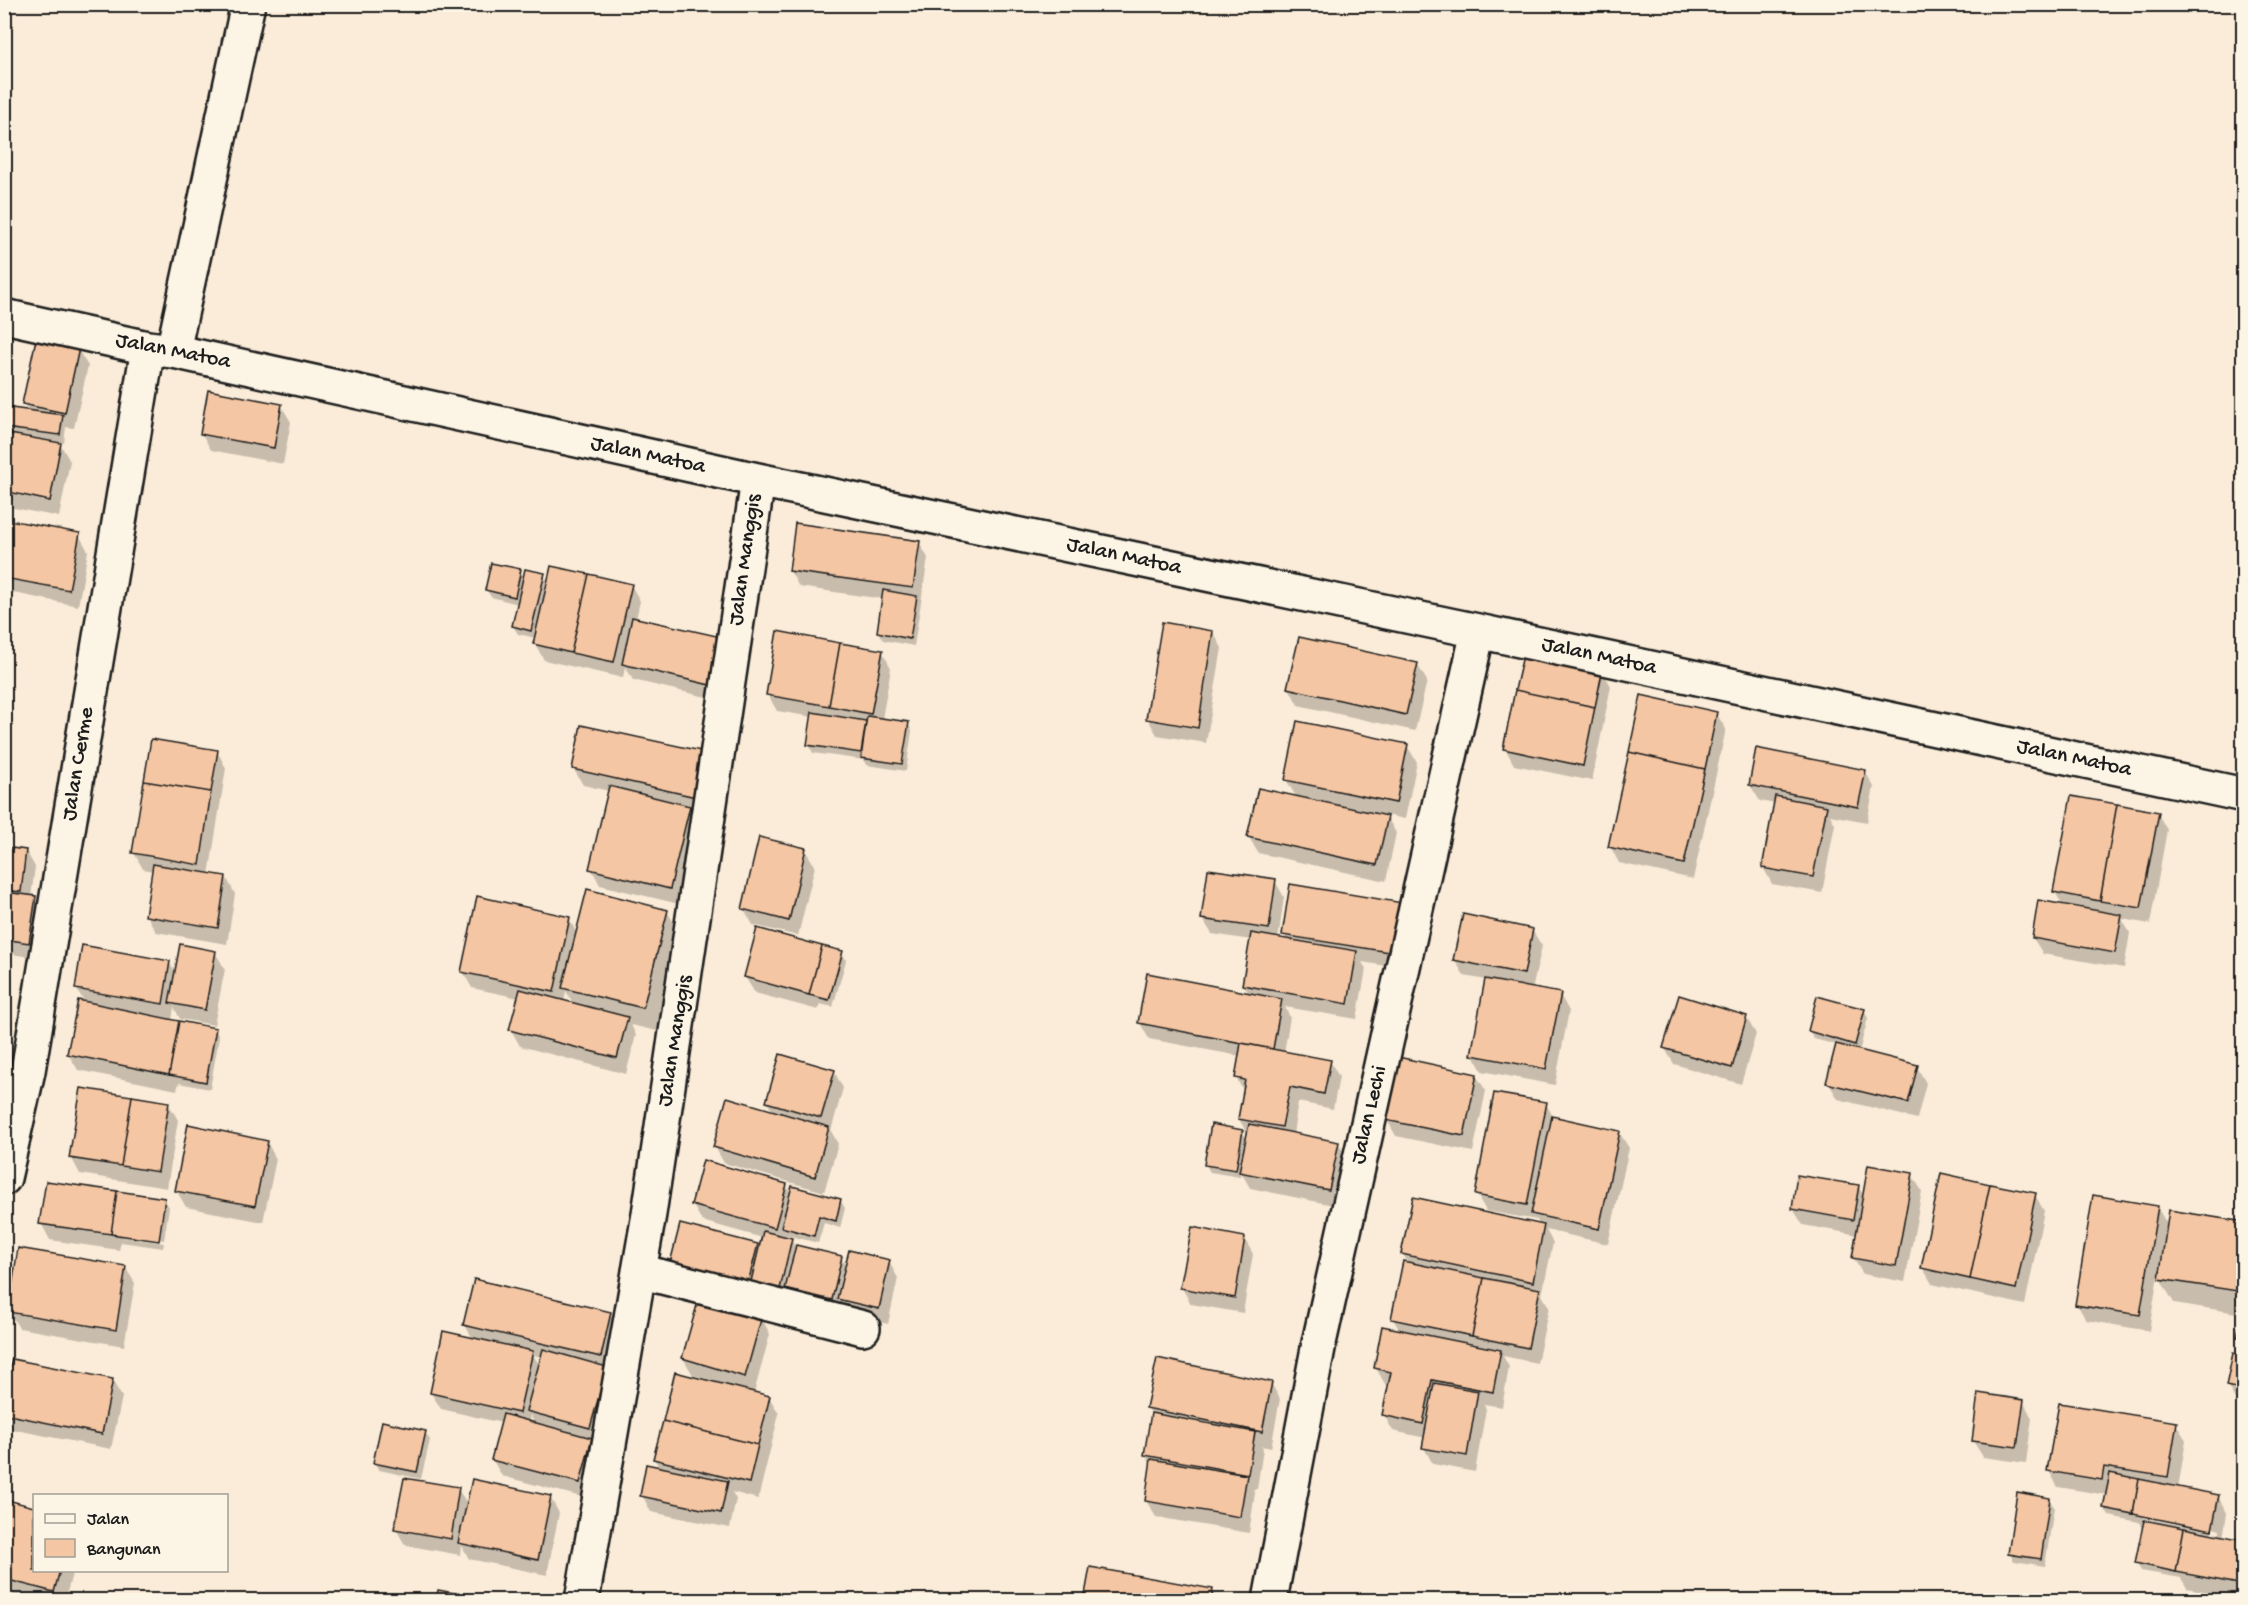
<svg xmlns="http://www.w3.org/2000/svg" width="2248" height="1605" viewBox="0 0 2248 1605" font-family="'Gochi Hand',sans-serif">
<style>
.shadow{fill:#0003;fill-rule:evenodd}
.building{fill:#f4c6a3;stroke:#1c1c1c;stroke-width:1.5}
.lines{fill:none;stroke-linecap:round;stroke-linejoin:round}
.minor-casing{stroke:#1c1c1c;stroke-width:38}
.minor{stroke:#fcf5e5;stroke-width:33}
.labels{text-anchor:middle;dominant-baseline:central;stroke-width:6;stroke-linejoin:round;paint-order:stroke}
.street-label{font-size:22px;fill:#1c1c1c;stroke:#fcf5e5}
</style>
<rect width="100%" height="100%" fill="#faecd8"/>
<filter id="ink" filterUnits="userSpaceOnUse"><feTurbulence type="fractalNoise" baseFrequency=".0167" numOctaves="2"/><feDisplacementMap in="SourceGraphic" scale="12" xChannelSelector="R" yChannelSelector="G"/><feConvolveMatrix kernelMatrix="1 2 1 2 8 2 1 2 1" color-interpolation-filters="sRGB"/></filter>
<g filter="url(#ink)">
<!-- shadow -->
<path class="shadow" d="M78 350 88 366 74 428 66 427 64 443 59 442 70 461 59 517 4 506V408L28 411 24 404Z
M281 405 291 422 283 464 211 450 202 434Z
M4 520 79 535 88 551 78 606 4 591Z
M919 542 928 558 914 646 883 640 878 632 883 599 799 587 790 571Z
M520 571 524 578 544 575 548 583 631 585 640 601 636 619 720 638 719 700 633 680 625 667 623 678 544 660 535 644 536 638 518 634 513 626 518 604 491 597 486 589Z
M1213 632 1222 648 1206 743 1157 735 1148 719Z
M882 651 891 668 882 719 908 723 912 731 906 771 867 765 864 760 813 753 809 745 813 717 777 711 768 695Z
M1417 664 1427 681 1415 731 1298 705 1289 688Z
M1602 670 1611 686 1592 781 1514 765 1505 748Z
M1716 713 1726 729 1693 879 1619 863 1610 846Z
M1407 746 1417 762 1405 819 1386 815 1396 833 1386 881 1258 853 1249 837 1297 798 1286 780Z
M217 751 226 768 209 875 226 877 235 894 227 944 156 932 147 916 153 871 143 869 134 853Z
M705 753V812L690 809 698 824 679 904 600 885 591 868 609 791 583 785 573 768Z
M1865 771 1874 787 1867 822 1830 815 1835 824 1822 893 1772 884 1763 867 1775 804 1760 801 1750 785Z
M2158 814 2167 830 2150 924 2122 919 2130 933 2124 968 2043 954 2033 938 2063 906 2055 892Z
M4 848 26 851 35 867 31 897 35 898 44 914 38 958 4 953Z
M805 850 815 866 798 936 753 925 744 909Z
M1275 881 1284 897 1278 940 1288 941 1284 935 1402 904 1404 969 1362 962 1366 969 1357 1019 1285 1007 1290 1017 1284 1053 1330 1061 1339 1077 1333 1109 1298 1102 1293 1134 1338 1143 1348 1159 1338 1206 1250 1188 1241 1172 1240 1177 1210 1172 1206 1165 1242 1131 1247 1140 1248 1135 1239 1119 1244 1092 1236 1078 1240 1056 1149 1039 1140 1023 1249 994 1244 985 1251 940 1212 934 1202 918Z
M667 911 681 936 657 1031 631 1025 636 1035 626 1074 520 1046 511 1030 519 998 472 988 463 972 569 918 577 934ZM566 991 574 1005 564 1002Z
M1532 930 1542 946 1532 990 1560 995 1569 1011 1555 1085 1482 1071 1473 1054 1486 980 1464 976 1455 960Z
M215 952 225 969 214 1025 180 1019 174 1007 172 1021 215 1029 219 1037 210 1089 179 1083 177 1090 78 1070 68 1054 85 1003 76 988 169 962 176 974Z
M842 953 846 960 833 1007 820 1004 818 1010 755 993 745 977Z
M1864 1011 1868 1018 1859 1052 1917 1067 1926 1083 1917 1119 1838 1099 1828 1082 1837 1045 1814 1039 1809 1031Z
M1746 1017 1756 1034 1741 1084 1674 1064 1664 1047Z
M834 1071 843 1088 831 1131 838 1144 824 1192 724 1163 715 1147 773 1112 767 1102Z
M1476 1075 1486 1091 1473 1152 1396 1136 1387 1120Z
M168 1103 178 1120 167 1188 80 1174 71 1157Z
M1546 1104 1554 1118 1619 1132 1629 1148 1608 1244 1546 1230 1553 1243 1542 1295 1549 1307 1537 1363 1503 1356 1509 1367 1502 1407 1484 1404 1486 1409 1475 1472 1433 1464 1424 1448 1426 1438 1393 1431 1384 1415 1390 1385 1385 1384 1376 1368 1400 1331 1393 1319 1408 1263 1403 1254 1540 1226 1537 1220 1486 1211 1477 1195Z
M267 1142 276 1159 263 1222 186 1207 176 1190Z
M1912 1175 1922 1191 1905 1282 1863 1274 1853 1258 1858 1235 1803 1225 1793 1209 1858 1186 1864 1197Z
M786 1185 791 1193 840 1200 845 1208 840 1228 824 1223 818 1243 787 1235 786 1238 791 1239 795 1246 841 1257 846 1267 889 1262 898 1278 888 1324 848 1315 843 1306 841 1316 796 1305 786 1288 781 1309 680 1283 757 1245 760 1250 763 1238 702 1221 692 1204Z
M2035 1195 2044 1211 2025 1305 1932 1284 1923 1268Z
M164 1199 169 1207 164 1240 122 1234V1237L164 1243 163 1248 121 1242 119 1250 50 1240 41 1223Z
M2157 1207 2168 1226 2244 1223V1345L2238 1337 2243 1314 2174 1303 2158 1275 2149 1331 2086 1320 2077 1304Z
M1244 1238 1253 1254 1243 1313 1191 1304 1182 1288Z
M125 1267 135 1283 124 1346 19 1328 9 1312Z
M610 1314 619 1330 589 1499 502 1476 492 1459 502 1423 441 1409 431 1393 473 1339 465 1325ZM533 1355 542 1357 540 1366 537 1361ZM530 1415 536 1425 529 1423Z
M761 1317 770 1334 754 1393 769 1397 779 1414 758 1499 732 1492 736 1499 730 1528 651 1512 642 1495 660 1468 654 1459 707 1379 693 1375 683 1358Z
M2244 1357V1404L2237 1402 2227 1386Z
M112 1380 122 1397 111 1449 11 1429 4 1417V1401Z
M1271 1383 1280 1399 1271 1448 1261 1446 1263 1449 1257 1489H1253L1255 1493 1249 1533 1156 1517 1146 1501 1152 1466 1145 1455 1152 1415 1148 1408Z
M2023 1401 2032 1418 2026 1463 1983 1457 1973 1441Z
M2176 1424 2186 1440 2178 1489 2218 1496 2227 1513 2223 1538 2244 1542V1600L2243 1599 2187 1588 2181 1578 2141 1571 2137 1563 2143 1530 2139 1522 2109 1516 2104 1508 2107 1495 2058 1487 2049 1471ZM2144 1515 2210 1523 2213 1528 2220 1530V1533L2215 1532 2218 1536H2214L2211 1531 2144 1518Z
M425 1433 430 1440 421 1479 379 1470 374 1463Z
M458 1489 468 1505 550 1497 559 1513 547 1575 469 1559 461 1544 460 1555 405 1545 396 1529Z
M2049 1499 2054 1507 2045 1566 2014 1561 2010 1553Z
M4 1501 34 1509V1570H73L65 1600H35L4 1592Z
M1091 1569 1212 1591 1218 1600H1085Z
M439 1591 483 1600H437Z"/>
<!-- building -->
<path class="building" d="M36 339 79 348 65 413 22 404Z
M208 390 282 404 274 448 200 434Z
M4 407 63 415 60 435 4 428Z
M10 434 61 443 50 501 4 491V463Z
M4 519 80 533 69 590 4 578Z
M795 523 920 541 913 588 789 571Z
M491 563 521 569 515 597 485 590Z
M551 566 589 574 571 653 533 644Z
M525 569 545 573 531 631 512 626Z
M589 574 632 584 614 662 571 653Z
M883 590 917 596 910 639 877 632Z
M632 617 721 637 710 685 622 664Z
M1162 622 1213 631 1198 728 1146 719Z
M777 631 840 643 829 706 766 695Z
M1299 637 1418 663 1406 715 1287 688Z
M840 643 883 650 871 714 829 706Z
M1524 651 1603 668 1595 707 1515 690Z
M1515 690 1595 707 1583 766 1503 749Z
M1641 695 1717 712 1705 769 1629 752Z
M812 712 866 721 861 753 807 745Z
M867 716 909 722 902 764 861 758Z
M1297 721 1408 744 1396 803 1285 780Z
M581 725 706 752 696 797 572 769Z
M151 739 218 750 211 792 144 781Z
M1756 748 1866 770 1858 807 1749 785Z
M1629 752 1705 769 1684 864 1608 847Z
M144 781 211 792 200 865 132 853Z
M609 786 690 806 670 889 589 869Z
M1258 788 1388 816 1377 865 1247 837Z
M1775 796 1827 806 1813 877 1762 868Z
M2071 796 2117 804 2100 901 2053 892Z
M2117 804 2159 812 2141 908 2100 901Z
M759 837 806 848 789 921 742 909Z
M4 847 26 850 21 892 4 890Z
M153 864 226 876 218 928 145 916Z
M1208 869 1276 879 1269 929 1201 919Z
M1290 884 1403 903 1395 953 1282 935Z
M587 889 668 910 643 1008 562 988Z
M4 892 36 896 29 943 4 939Z
M477 896 570 917 554 992 461 972Z
M2038 900 2122 915 2115 953 2032 938Z
M1463 914 1533 929 1524 974 1453 960Z
M757 928 822 946 809 995 744 977Z
M1251 933 1357 951 1348 1004 1242 985Z
M180 944 216 951 205 1010 169 1003Z
M82 945 170 961 163 1004 75 989Z
M822 946 843 951 829 1000 809 995Z
M1147 973 1282 999 1273 1049 1138 1023Z
M1485 979 1561 993 1546 1069 1471 1055Z
M520 989 628 1017 617 1058 509 1030Z
M1679 995 1747 1016 1732 1068 1663 1048Z
M1817 996 1865 1009 1855 1045 1808 1031Z
M78 1000 179 1021 169 1075 67 1054Z
M179 1021 216 1028 206 1082 169 1075Z
M1241 1043 1331 1060 1324 1094 1290 1087 1282 1127 1238 1119 1245 1080 1235 1078Z
M1836 1044 1918 1065 1908 1103 1826 1083Z
M780 1054 835 1070 821 1118 766 1102Z
M1398 1057 1477 1074 1464 1136 1385 1120Z
M81 1088 132 1096 121 1166 69 1158Z
M1494 1093 1547 1102 1527 1205 1475 1195Z
M132 1096 169 1102 158 1172 121 1166Z
M727 1097 829 1127 815 1177 713 1147Z
M1552 1116 1620 1131 1599 1229 1531 1214Z
M188 1124 268 1141 255 1206 175 1191Z
M1211 1124 1243 1130 1236 1170 1204 1165Z
M1249 1124 1339 1142 1329 1190 1239 1172Z
M703 1160 787 1184 775 1228 691 1205Z
M1868 1165 1913 1173 1896 1266 1852 1258Z
M1941 1173 1990 1184 1970 1279 1921 1268Z
M1797 1175 1859 1185 1853 1220 1792 1209Z
M46 1181 117 1191 111 1234 39 1224Z
M1990 1184 2036 1193 2016 1289 1970 1279Z
M792 1186 841 1199 836 1221 819 1216 814 1236 781 1227Z
M117 1191 165 1198 159 1241 111 1234Z
M2093 1195 2158 1206 2140 1315 2075 1305Z
M1413 1197 1544 1225 1533 1282 1401 1254Z
M2169 1210 2244 1222V1292L2159 1279Z
M680 1224 758 1244 747 1287 669 1267Z
M1192 1227 1245 1237 1235 1298 1180 1288Z
M763 1231 792 1238 777 1302 748 1294Z
M796 1245 842 1256 832 1300 785 1289Z
M18 1248 126 1266 116 1330 8 1312Z
M849 1250 890 1260 879 1309 837 1299Z
M1403 1261 1484 1278 1472 1336 1391 1319Z
M1484 1278 1540 1289 1528 1348 1472 1336Z
M474 1279 611 1312 601 1357 463 1325Z
M699 1298 762 1316 745 1377 682 1358Z
M2244 1302V1339L2237 1337Z
M1382 1326 1501 1350 1493 1392 1432 1380 1423 1424 1382 1415 1391 1372 1374 1368Z
M443 1331 533 1351 519 1413 430 1393Z
M543 1349 607 1367 590 1428 526 1411Z
M2233 1353 2244 1355V1390L2226 1386Z
M1157 1358 1272 1382 1262 1432 1146 1408Z
M12 1359 113 1379 102 1434 4 1414V1394Z
M675 1372 770 1396 758 1445 663 1421Z
M1434 1383 1478 1391 1467 1456 1422 1448Z
M1978 1393 2024 1400 2017 1447 1972 1441Z
M2059 1403 2177 1422 2168 1477 2104 1467 2102 1480 2047 1471Z
M1151 1413 1255 1432 1248 1474 1144 1455Z
M503 1414 592 1438 580 1483 491 1460Z
M382 1421 426 1431 417 1472 373 1463Z
M663 1421 758 1445 749 1483 653 1459Z
M1151 1459 1247 1475 1240 1517 1145 1501Z
M646 1464 728 1481 721 1513 640 1496Z
M2110 1473 2139 1479 2133 1514 2103 1508Z
M404 1478 459 1487 451 1539 394 1529Z
M472 1479 551 1496 538 1560 458 1543Z
M2139 1479 2219 1495 2212 1530 2133 1514Z
M2017 1492 2050 1498 2041 1559 2008 1554Z
M4 1499 34 1507V1570H60L54 1592 4 1579Z
M2144 1520 2184 1528 2176 1572 2135 1563Z
M2184 1528 2244 1540V1585L2176 1572Z
M1090 1567 1213 1589 1211 1600H1084Z
M438 1590 491 1600H436Z"/>
<g class="lines">
<!-- minor casing -->
<g class="minor-casing">
<path id="minor" d="M4 316 148 348 173 351 758 480 1478 631 2244 795
M173 351 248 4
M4 1178 28 1071 148 348
M639 1271 863 1328
M582 1600 649 1214 758 480
M1270 1600 1319 1343 1478 631"/>
</g>
<!-- minor -->
<use href="#minor" class="minor"/>
</g>
</g>
<g class="labels">
<!-- street labels -->
<g class="street-label">
<text transform="translate(173 352) rotate(11)">Jalan Matoa</text>
<text transform="translate(648 456) rotate(12)">Jalan Matoa</text>
<text transform="translate(1124 557) rotate(12)">Jalan Matoa</text>
<text transform="translate(746 560) rotate(-82)">Jalan Manggis</text>
<text transform="translate(1599 657) rotate(12)">Jalan Matoa</text>
<text transform="translate(2074 759) rotate(12)">Jalan Matoa</text>
<text transform="translate(79 764) rotate(-81)">Jalan Cerme</text>
<text transform="translate(676 1041) rotate(-81)">Jalan Manggis</text>
<text transform="translate(1370 1115) rotate(-77)">Jalan Lechi</text>
</g>
</g>
<!-- margin -->
<rect width="2248" height="1605" fill="none" stroke="#fcf5e5" stroke-width="24"/>
<rect x="12" y="12" width="2224" height="1581" fill="none" stroke="#1c1c1c" stroke-width="2" filter="url(#ink)"/>
<!-- legend -->
<rect x="33" y="1494" width="195" height="78" fill="#fcf5e5" stroke="#a29e95" stroke-width="1.5"/>
<rect x="45" y="1514" width="30" height="9" fill="#fcf5e5" stroke="#a29e95" stroke-width="1.5"/>
<text x="87" y="1524" font-size="18" fill="#1c1c1c">Jalan</text>
<rect x="45" y="1539" width="30" height="18" fill="#f4c6a3" stroke="#a29e95" stroke-width="1.5"/>
<text x="87" y="1554" font-size="18" fill="#1c1c1c">Bangunan</text>
</svg>
